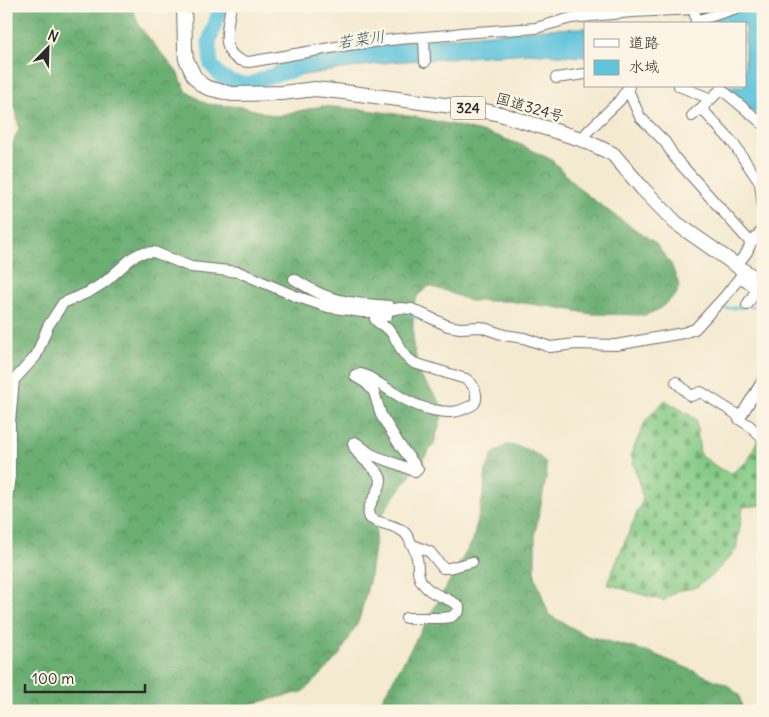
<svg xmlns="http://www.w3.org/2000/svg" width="769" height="717" viewBox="0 0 769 717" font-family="Delius,'Klee One',sans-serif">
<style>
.forest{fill:url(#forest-crowns);stroke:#4b6c4e}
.cemetery{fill:url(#cemetery-stones);stroke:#587a58}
.water{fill:#5fc4dd;stroke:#457884}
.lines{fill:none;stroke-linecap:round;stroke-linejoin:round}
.stream{stroke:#5fc4dd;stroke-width:2.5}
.river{stroke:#5fc4dd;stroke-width:15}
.minor-casing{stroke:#716e65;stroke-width:12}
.highway-casing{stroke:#716e65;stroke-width:16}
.minor{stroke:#fff;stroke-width:10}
.highway{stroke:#fff;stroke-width:14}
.labels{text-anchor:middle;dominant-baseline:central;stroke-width:5;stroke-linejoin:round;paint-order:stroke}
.shield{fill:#fcf5e5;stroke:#6a6863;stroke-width:1}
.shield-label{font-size:14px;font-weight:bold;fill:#2b2b2b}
.street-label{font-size:15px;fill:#2b2b2b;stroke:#fcf5e5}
.water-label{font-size:16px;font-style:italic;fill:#3b5960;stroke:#fcf5e5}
</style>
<defs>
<pattern id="forest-crowns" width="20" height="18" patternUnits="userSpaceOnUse" patternTransform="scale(1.25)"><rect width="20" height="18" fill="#6bae72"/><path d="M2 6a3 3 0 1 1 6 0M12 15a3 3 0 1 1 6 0" fill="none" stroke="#588e5e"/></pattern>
<pattern id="cemetery-stones" width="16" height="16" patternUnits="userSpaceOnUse" patternTransform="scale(1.25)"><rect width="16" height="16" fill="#84ca85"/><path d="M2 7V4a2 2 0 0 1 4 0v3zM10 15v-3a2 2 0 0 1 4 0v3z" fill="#6ca46d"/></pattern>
</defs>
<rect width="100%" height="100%" fill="#fcf5e5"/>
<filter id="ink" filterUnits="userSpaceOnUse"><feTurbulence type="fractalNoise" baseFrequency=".02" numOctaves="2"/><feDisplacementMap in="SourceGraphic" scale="10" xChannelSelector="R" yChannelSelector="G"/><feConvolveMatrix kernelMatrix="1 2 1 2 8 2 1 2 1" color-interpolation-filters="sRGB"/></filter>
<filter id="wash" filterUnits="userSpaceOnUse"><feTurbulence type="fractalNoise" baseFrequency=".0096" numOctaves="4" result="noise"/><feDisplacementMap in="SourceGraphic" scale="20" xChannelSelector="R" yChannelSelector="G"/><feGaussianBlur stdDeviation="1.12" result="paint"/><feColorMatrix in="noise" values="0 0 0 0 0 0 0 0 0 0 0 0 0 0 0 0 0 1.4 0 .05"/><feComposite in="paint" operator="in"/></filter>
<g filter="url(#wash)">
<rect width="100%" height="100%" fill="#f4ead1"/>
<!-- forest -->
<path class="forest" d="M6 6H132L139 26 177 72 187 92 207 104 243 107 276 116 322 106 367 110 416 117 453 125 497 136 521 145 552 160 578 188 614 215 654 242 671 264 679 285 676 295 659 309 646 315 591 314 561 308 508 301H470L446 291 429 286 418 295 413 305V345L422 378 440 402 442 415 434 444 387 507 377 526 369 582 359 620 340 654 321 675 302 692 242 706 241 711H6V153L11 147 19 129 16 109 6 100Z
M506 445C523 446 535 451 546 463V479L535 533V576L549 615 587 636 649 652 727 685 739 695 743 711H372L381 701 473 540 484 492 486 470 493 454Z"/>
<!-- cemetery -->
<path class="cemetery" d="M665 400 696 419 700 455 720 469 732 473 748 461 758 439 763 444V505L743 507 736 550 713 575 695 588 676 591 664 601 607 584 643 499 631 454 646 420Z"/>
<!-- water -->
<path class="water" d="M748 6H763V120L723 86H745V24H688Z
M585 28V57L530 53 390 62 277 79 274 67 298 57 357 46 546 29Z"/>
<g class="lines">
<!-- stream -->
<path class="stream" d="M751 307 760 305 763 299
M718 309 745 307
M410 314 431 324 446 330"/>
<!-- river -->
<path class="river" d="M221 6 209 42 211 65 222 77 232 82 249 85 270 76 295 70"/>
</g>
</g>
<g filter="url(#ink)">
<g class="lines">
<!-- minor casing -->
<g class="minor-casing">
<path id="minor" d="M231 6C227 28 218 59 249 62L348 45 399 39 449 35 461 33 536 28 571 18 632 12 694 9 705 6
M694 9 696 21 743 6
M424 37 425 62
M556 78 585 74
M679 86 711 99 721 89 763 124
M628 90 640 117 665 142 675 158 694 179 751 243
M711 99 701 108 733 143 760 183 763 207
M692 116 701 108
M581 139 590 129 619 101 629 87
M737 265 747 252 751 243 763 229
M294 279C302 284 310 289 319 293 340 303 366 304 389 306
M747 305 757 289
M387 316 377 317 375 319C379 325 386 326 390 331 400 343 399 353 414 363L466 379C472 383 475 387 476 394 477 403 474 405 466 408 454 414 446 412 433 410 408 405 389 389 367 376L361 374 355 375 356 377 366 383 374 392 381 415 399 444 418 469 415 472C402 465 388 461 375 456 367 453 362 446 355 442L353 443C355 458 380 468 381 480 381 491 370 500 369 510 368 512 369 516 370 518 381 525 396 524 405 533 409 537 416 552 417 558 419 567 416 576 423 584 432 596 448 597 459 606V611L451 617 442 618H406
M763 380 739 419 750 426 763 439
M676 382 691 396 701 392 736 414 739 419
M6 505 10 476V422L14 380 36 356 48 326 63 303 89 292 105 282 133 257 141 253 154 252 191 267 239 272 295 296 328 307 362 312 385 311 400 308 412 309 448 326 460 328 481 327 504 335 524 338 550 347 576 344 616 345 683 333 695 329 726 295 740 277 757 289 761 283
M411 544 430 552 443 568H449L472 562"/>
</g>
<!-- highway casing -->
<g class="highway-casing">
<path id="highway" d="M184 6 185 49 186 59 194 76 202 85 208 88 232 94 282 93 315 89 344 92 475 109 500 114 581 139 613 154 642 188 676 223 763 284"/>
</g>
<!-- minor -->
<use href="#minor" class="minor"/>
<!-- highway -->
<use href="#highway" class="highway"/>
</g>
</g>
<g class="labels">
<!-- shield labels -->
<rect class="shield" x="450.5" y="96.5" width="35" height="23" rx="4"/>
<g class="shield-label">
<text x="468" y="108">324</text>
</g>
<!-- street labels -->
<g class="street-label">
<text transform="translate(530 107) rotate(16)">国道324号</text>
</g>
<!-- water labels -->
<g class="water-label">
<text transform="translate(361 39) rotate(-8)">若菜川</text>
</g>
</g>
<!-- margin -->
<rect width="769" height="717" fill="none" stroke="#fcf5e5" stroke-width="25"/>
<!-- legend -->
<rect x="584" y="22" width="162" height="65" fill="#fcf5e5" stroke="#a8a49b"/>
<rect x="594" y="39" width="25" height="8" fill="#ffffff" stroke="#a8a49b"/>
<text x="629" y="48" font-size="15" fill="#2b2b2b">道路</text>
<rect x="594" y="60" width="25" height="15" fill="#5fc4dd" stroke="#a8a49b"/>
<text x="629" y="72" font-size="15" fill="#2b2b2b">水域</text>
<!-- north arrow -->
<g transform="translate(48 48) rotate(23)" stroke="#fcf5e5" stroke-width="4" paint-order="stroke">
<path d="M0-4L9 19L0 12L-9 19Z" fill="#2b2b2b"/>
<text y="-8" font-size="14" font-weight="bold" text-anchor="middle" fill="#2b2b2b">N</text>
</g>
<!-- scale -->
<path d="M25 684v8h120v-8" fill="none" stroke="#2b2b2b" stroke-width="2.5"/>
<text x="32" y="684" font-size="15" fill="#2b2b2b" stroke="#fcf5e5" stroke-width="4" paint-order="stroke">100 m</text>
</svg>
